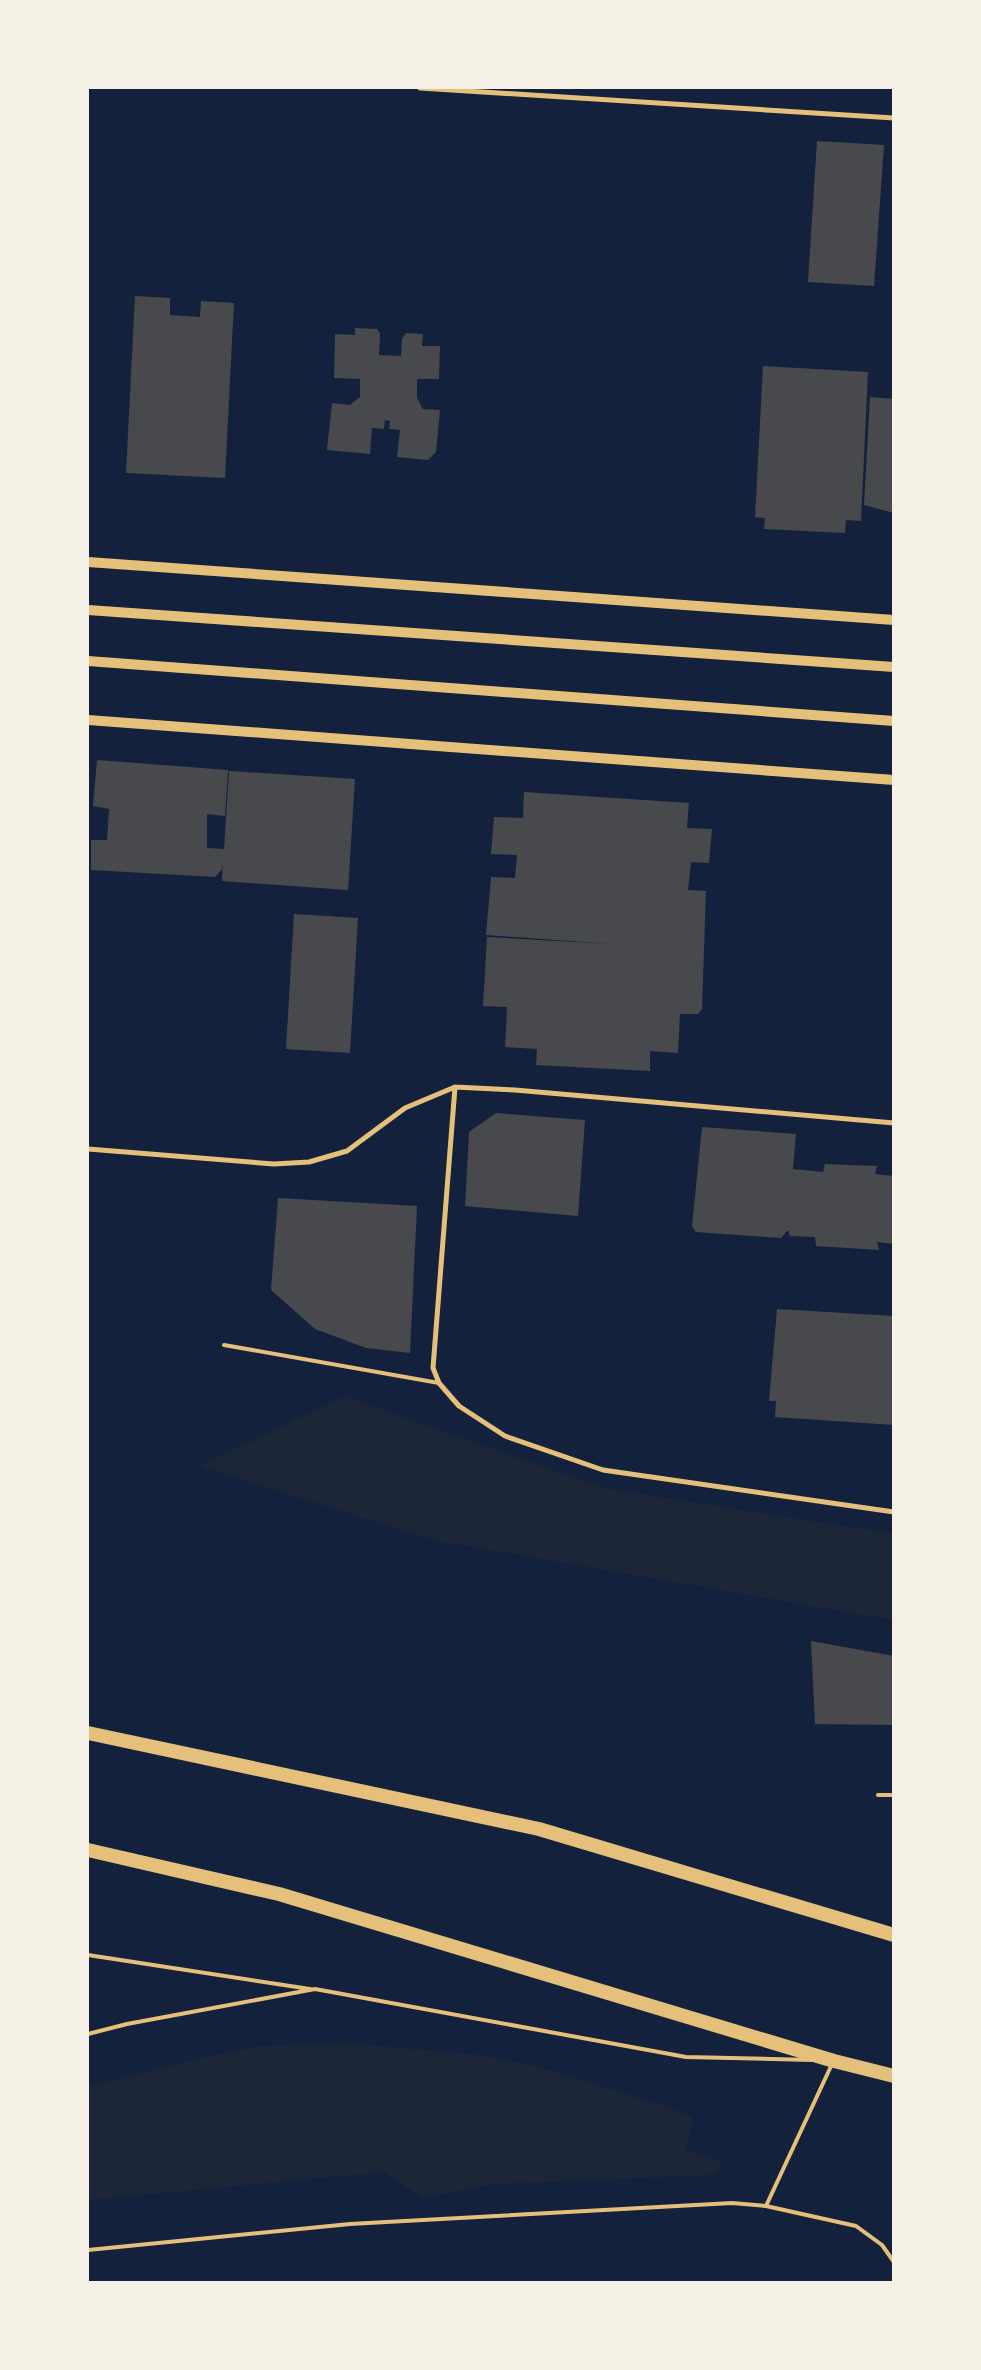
<svg xmlns="http://www.w3.org/2000/svg" width="981" height="2370" viewBox="0 0 981 2370" font-family="'Work Sans',sans-serif">
<style>
.green{fill:#1d2539}
.building{fill:#48494c}
.lines{fill:none;stroke-linecap:round;stroke-linejoin:round}
.service{stroke:#e5c07b;stroke-width:4}
.minor{stroke:#e5c07b;stroke-width:5}
.secondary{stroke:#e5c07b;stroke-width:10}
.trunk{stroke:#e5c07b;stroke-width:14}
</style>
<rect width="100%" height="100%" fill="#14213d"/>
<!-- green -->
<path class="green" d="M344 1396 604 1488 893 1534V1620L433 1540 200 1466Z
M346 2043 480 2055 543 2068 677 2110 694 2118 685 2151 720 2160 722 2167 711 2175 493 2184 422 2198 385 2172 88 2200V2086L202 2058 260 2046Z"/>
<!-- building -->
<path class="building" d="M817 141 884 145 874 286 808 282Z
M135 296 170 298V315L200 317 201 301 234 303 225 478 126 473Z
M355 328 377 329 380 334 379 355 401 356 402 339 406 333 423 334 422 346H440L439 379H417V398L423 409 440 410 436 452 428 460 397 457 400 430 389 429 390 421 385 420 384 429 372 428 370 454 327 450 332 403 350 405 360 397V379L334 378 335 334 355 335Z
M763 366 868 372 861 521 846 520 845 533 764 529 765 518 755 517Z
M870 397 894 399V513L864 505Z
M97 760 228 770 225 816 207 814V848L224 849 229 771 355 779 348 890 222 881 223 860 222 869 215 877 91 870V840H107L109 809 93 806Z
M524 792 689 803 687 828 712 829 709 863 691 862 688 890 706 891 702 1009 698 1014H680L678 1053 650 1051V1071L536 1065 537 1049 505 1047 507 1007 483 1006 487 937 612 944 486 935 491 877 515 878 517 855 491 854 494 817 523 818Z
M294 914 358 918 350 1053 286 1049Z
M496 1113 585 1120 578 1216 465 1206 469 1132Z
M702 1127 796 1134 793 1169 823 1172 825 1164 877 1166 875 1174 894 1176V1244L877 1242 879 1250 816 1246 815 1237 790 1236 788 1230 781 1238 696 1232 692 1226Z
M278 1198 417 1206 410 1353 366 1348 315 1329 271 1290Z
M777 1309 894 1316V1425L775 1417 776 1401H769Z
M811 1641 894 1656V1725L815 1724Z"/>
<g class="lines">
<!-- service -->
<path class="service" d="M224 1345 439 1383
M878 1795H894
M88 1955 310 1989
M88 2034 127 2024 315 1989 686 2057 812 2060
M766 2206 856 2226 882 2245 894 2262
M88 2250 350 2224 732 2203 766 2206 832 2064"/>
<!-- minor -->
<path class="minor" d="M420 88 894 118
M455 1087 433 1368 439 1383 459 1406 505 1436 603 1470 894 1512
M88 1149 274 1164 309 1162 347 1151 405 1108 455 1087 515 1090 894 1123"/>
<!-- secondary -->
<path class="secondary" d="M88 562 894 620
M88 610 894 667
M88 661 894 721
M88 720 894 780"/>
<!-- trunk -->
<path class="trunk" d="M88 1733 539 1829 894 1935
M88 1850 279 1894 834 2061 894 2076"/>
</g>
<!-- border -->
<rect width="981" height="2370" fill="none" stroke="#f6f1e7" stroke-width="178"/>
</svg>
